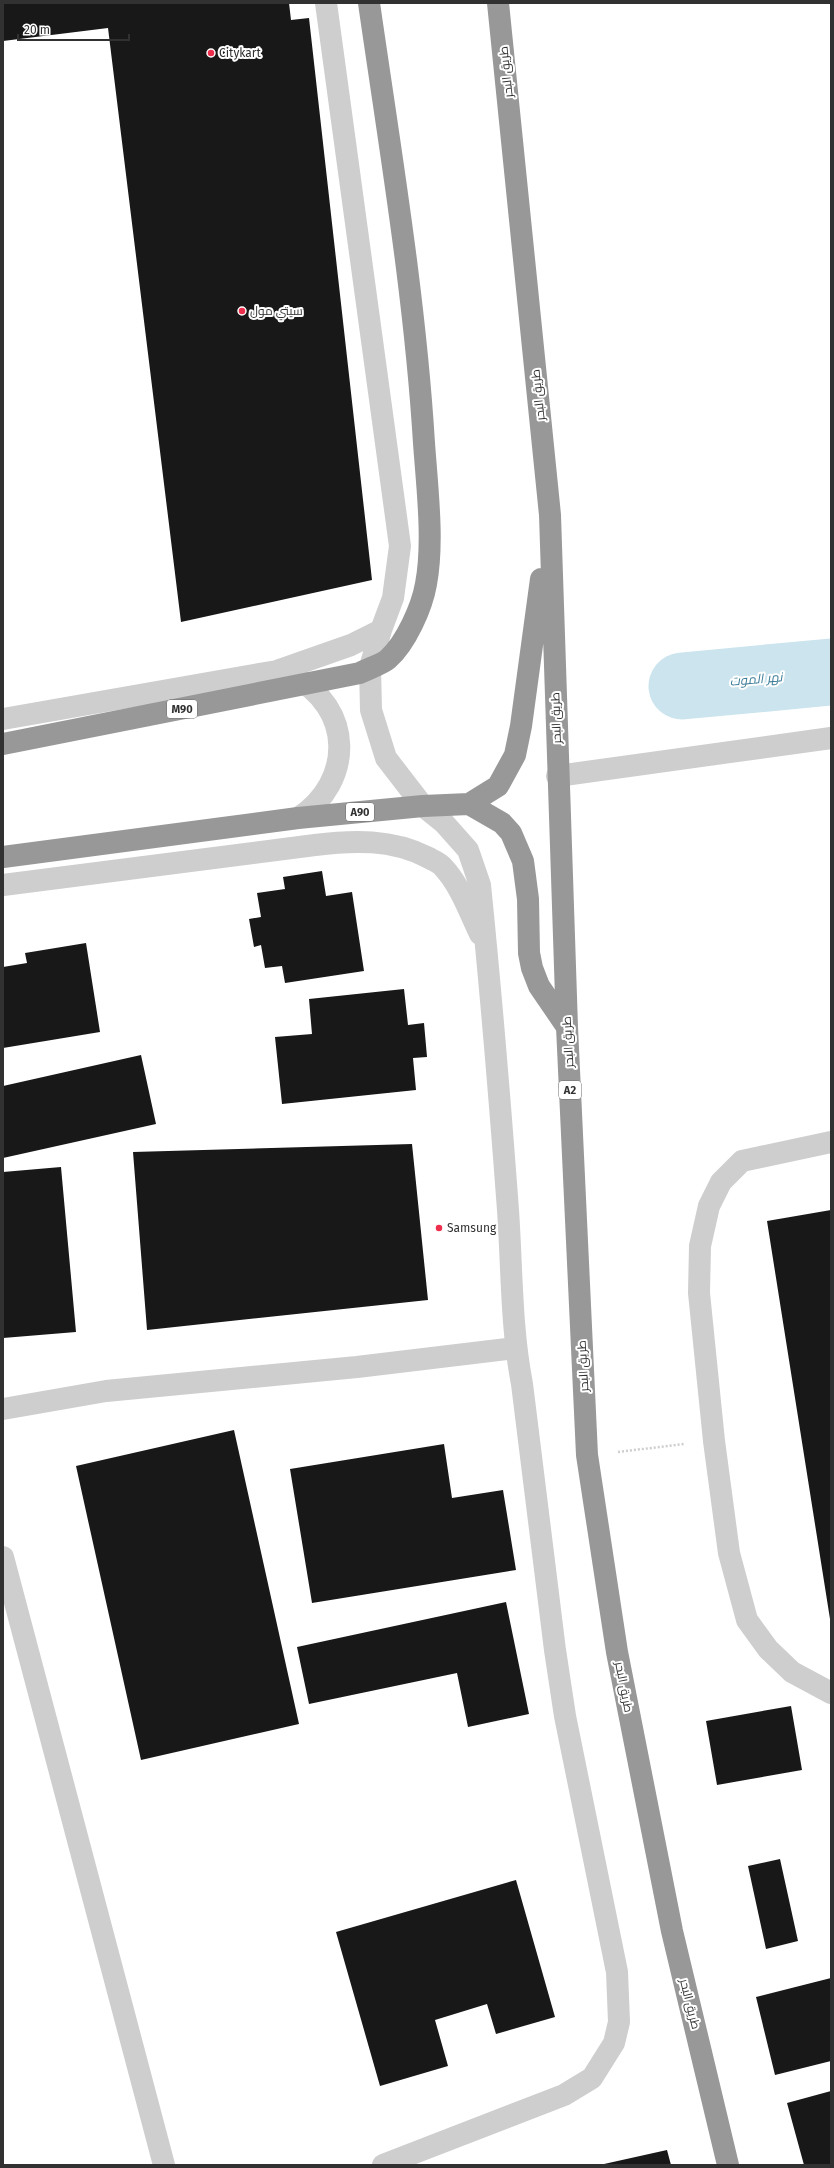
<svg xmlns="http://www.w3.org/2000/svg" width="834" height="2168" viewBox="0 0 834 2168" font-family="'Fira Sans',Cairo,sans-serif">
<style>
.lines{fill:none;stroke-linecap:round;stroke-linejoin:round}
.river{stroke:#cbe4ee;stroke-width:67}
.building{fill:#181818}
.path{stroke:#cecece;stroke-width:2.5;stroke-dasharray:2 2;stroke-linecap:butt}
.minor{stroke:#cecece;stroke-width:22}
.highway{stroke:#989898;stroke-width:22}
.poi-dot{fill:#ed2e4d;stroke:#fff;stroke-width:1.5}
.labels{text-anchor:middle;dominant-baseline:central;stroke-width:4;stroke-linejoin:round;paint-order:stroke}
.shield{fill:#fff;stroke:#6f6f6f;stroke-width:1}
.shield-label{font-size:11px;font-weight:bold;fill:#313131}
.poi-label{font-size:12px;fill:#313131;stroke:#fff;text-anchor:start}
.street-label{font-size:12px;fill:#313131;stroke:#fff}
.water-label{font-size:13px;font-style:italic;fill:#3a7c98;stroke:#fff}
</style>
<rect width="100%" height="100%" fill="#fff"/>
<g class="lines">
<!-- river -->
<path class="river" d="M682 686 831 672"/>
</g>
<!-- building -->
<path class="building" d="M3 3H289L291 20 309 18 372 580 181 622 108 28 3 41Z
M322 871 326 896 352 892 364 971 285 983 282 966 265 968 261 945 254 947 249 919 261 917 257 893 285 889 283 877Z
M86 943 100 1032 3 1048V967L27 963 25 953Z
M404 989 408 1025 424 1023 427 1057 413 1058 416 1090 282 1104 275 1037 312 1034 309 999Z
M141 1055 156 1124 3 1158V1086Z
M412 1144 428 1300 147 1330 133 1152Z
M61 1167 76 1332 3 1338V1172Z
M831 1210V1619H830L767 1221Z
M234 1430 299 1724 141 1760 76 1466Z
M444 1444 452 1498 503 1490 516 1570 312 1603 290 1469Z
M506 1602 529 1714 468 1727 457 1673 309 1704 297 1647Z
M791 1706 802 1770 717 1785 706 1721Z
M780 1859 798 1941 766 1949 748 1866Z
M516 1880 555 2017 496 2034 487 2004 435 2020 448 2066 380 2086 336 1932Z
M831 1978V2061L775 2075 756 1997Z
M831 2091V2165H804L787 2103Z
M667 2150 671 2165H604V2164Z"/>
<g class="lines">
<!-- path -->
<path class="path" d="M618 1452 684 1444"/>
<!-- minor -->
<path class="minor" d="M381 630 370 667 371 710 386 758 423 806 444 823 468 850 480 885C491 993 500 1102 508 1210 512 1268 511 1327 522 1384L555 1650 565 1716 617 1972 619 2022 614 2043 592 2078 564 2095 383 2165
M292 676C354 707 354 782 298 818
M3 719 277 671 351 645 381 630 393 598 400 546 326 3
M557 776 831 738
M3 885 315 845C353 840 392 839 427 857 432 860 439 862 443 867 460 885 469 911 480 934
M831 1142 742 1161 721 1182 709 1206 700 1246 699 1293 714 1441 729 1553 747 1620 768 1649 792 1672 831 1693
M3 1409 106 1391 357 1367 515 1348
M3 1557 164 2165"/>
<!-- highway -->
<path class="highway" d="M498 3 550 515 567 1027 587 1455 617 1652 672 1931 728 2165
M3 744 360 673C369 668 381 665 388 659 406 643 422 607 426 584 434 542 427 486 424 443 415 296 390 149 369 3
M469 804 498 786 515 755 521 726 541 579
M3 857 298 818 423 806 469 804 502 823 511 833 523 861 528 899 529 953 532 968 539 986 567 1027"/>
</g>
<!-- markers -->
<g class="poi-dot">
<circle cx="211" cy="53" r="4"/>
<circle cx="242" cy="311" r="4"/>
<circle cx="439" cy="1228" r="4"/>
</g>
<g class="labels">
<!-- shield labels -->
<g class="shield">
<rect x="167" y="700" width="30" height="18" rx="3"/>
<rect x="346" y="803" width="28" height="18" rx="3"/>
<rect x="559" y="1081" width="22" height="18" rx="3"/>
</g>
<g class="shield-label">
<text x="182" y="709">M90</text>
<text x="360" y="812">A90</text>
<text x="570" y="1090">A2</text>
</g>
<!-- poi labels -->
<g class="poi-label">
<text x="219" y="53">Citykart</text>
<text x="250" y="311">سيتي مول</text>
<text x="447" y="1228">Samsung</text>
</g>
<!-- street labels -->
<g class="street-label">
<text transform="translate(506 72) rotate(-96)">طريق البحر</text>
<text transform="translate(538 395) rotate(-96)">طريق البحر</text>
<text transform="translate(556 718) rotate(-92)">طريق البحر</text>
<text transform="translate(568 1042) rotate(-93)">طريق البحر</text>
<text transform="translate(583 1366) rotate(-93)">طريق البحر</text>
<text transform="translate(624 1687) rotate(79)">طريق البحر</text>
<text transform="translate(690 2004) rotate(76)">طريق البحر</text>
</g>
<!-- water labels -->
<g class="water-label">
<text transform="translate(756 679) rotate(-5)">نهر الموت</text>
</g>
</g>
<!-- border -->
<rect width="834" height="2168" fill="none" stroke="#313131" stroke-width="8"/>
<!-- scale -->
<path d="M18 34v6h111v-6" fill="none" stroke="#313131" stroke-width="2"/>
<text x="24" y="34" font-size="12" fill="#313131" stroke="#ffffff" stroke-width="3" paint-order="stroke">20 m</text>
</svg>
